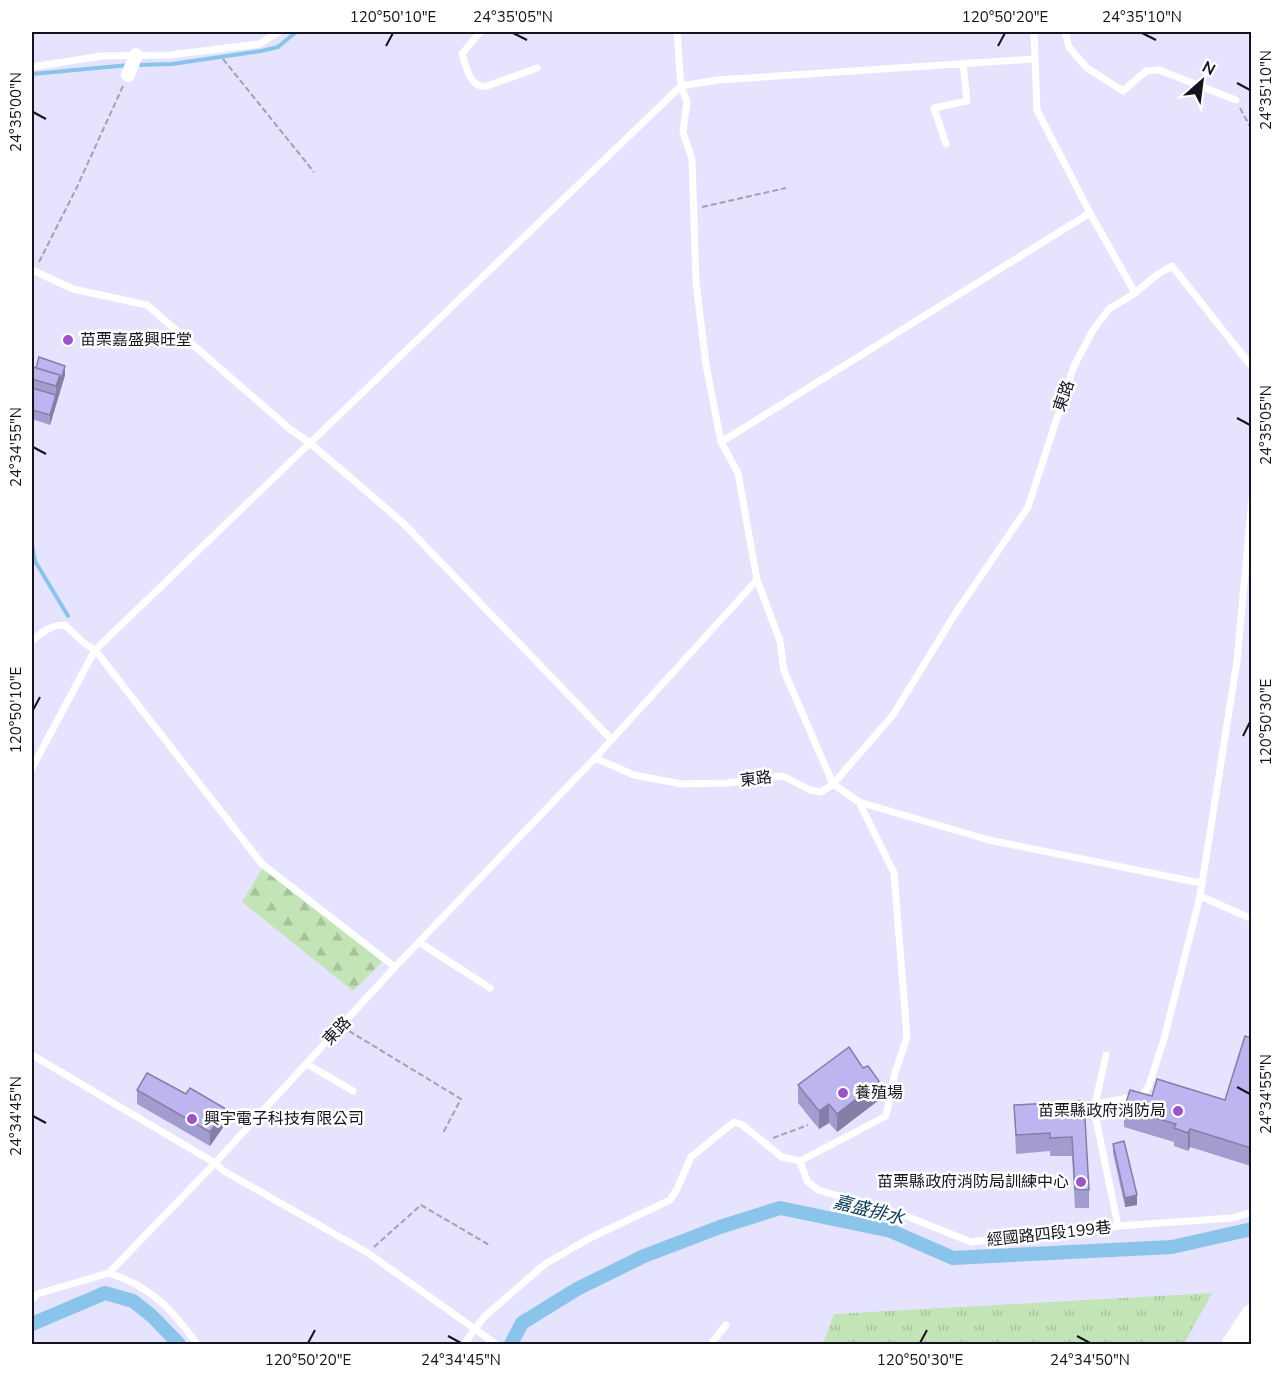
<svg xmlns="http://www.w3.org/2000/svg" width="1283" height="1376" viewBox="0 0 1283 1376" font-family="'Nunito Sans','Noto Sans TC',sans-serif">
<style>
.grass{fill:url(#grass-tufts)}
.forest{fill:url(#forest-firs)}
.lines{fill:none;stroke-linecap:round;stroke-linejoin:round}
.stream{stroke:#8ac4eb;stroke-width:4}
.canal{stroke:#8ac4eb;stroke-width:14}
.path{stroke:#a1a0b5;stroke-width:2;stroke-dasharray:6 3;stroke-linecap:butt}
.lane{stroke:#fff;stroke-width:7}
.street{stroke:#fff;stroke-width:14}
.primary{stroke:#fff;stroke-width:22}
.wall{fill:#a39cce}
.shaded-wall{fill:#847fa7}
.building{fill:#bdb5ef;stroke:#847fa7;stroke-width:1.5}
.ticks{fill:none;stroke:#14131e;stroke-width:2}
.poi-dot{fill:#9d54c7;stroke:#fff;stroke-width:2}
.labels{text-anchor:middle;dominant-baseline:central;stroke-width:5;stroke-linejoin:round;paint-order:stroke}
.poi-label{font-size:16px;fill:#14131e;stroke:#fff;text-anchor:start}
.street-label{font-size:16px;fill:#14131e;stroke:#fff}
.water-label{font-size:18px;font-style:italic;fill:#073852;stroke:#fff}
.neatline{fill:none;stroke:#14131e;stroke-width:2}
.ticks-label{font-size:15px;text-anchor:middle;fill:#14131e}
</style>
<defs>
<pattern id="grass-tufts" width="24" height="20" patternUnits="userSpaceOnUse" patternTransform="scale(1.5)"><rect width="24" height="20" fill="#c3e4b6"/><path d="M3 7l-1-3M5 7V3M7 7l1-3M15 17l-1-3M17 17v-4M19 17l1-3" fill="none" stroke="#a7c39c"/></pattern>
<pattern id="forest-firs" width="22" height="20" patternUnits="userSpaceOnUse" patternTransform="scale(1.5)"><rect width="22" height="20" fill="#c3e4b6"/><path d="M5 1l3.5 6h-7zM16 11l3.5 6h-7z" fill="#a7c39c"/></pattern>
</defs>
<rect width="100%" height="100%" fill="#e5e3fd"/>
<!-- grass -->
<path class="grass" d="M1212 1293 1184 1344H823L834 1314Z"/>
<!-- forest -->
<path class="forest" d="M263 867 383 961 353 991 242 902Z"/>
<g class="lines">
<!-- stream -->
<path class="stream" d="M137 65 172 64 261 51 278 47 296 32
M32 74 129 65
M32 544 35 561 68 616"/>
<!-- canal -->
<path class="canal" d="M32 1324 105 1293 133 1301 152 1316 179 1344
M511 1344 522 1323 577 1289 644 1256 720 1227 780 1208 891 1231 953 1258 1172 1247 1252 1229"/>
<!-- path -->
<path class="path" d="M223 59 314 172
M1240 108 1252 130
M702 207 786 188
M39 262 76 189 123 86
M349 1031 461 1099 443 1133
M773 1138 808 1125
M374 1247 421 1205 491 1246"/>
<!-- lane -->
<path class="lane" d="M480 32 462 54C467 68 469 88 487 86L537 68
M1034 32 1037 110 1090 213 1135 293
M1065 32 1069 47 1087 68 1123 91 1146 71 1159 70 1236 100
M32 67 102 56 170 55 259 44 279 32
M946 144 934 108 967 101 963 63
M32 270 73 289 147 305 291 430 310 443 681 86 677 32
M721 442 1090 213
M32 641C42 632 51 625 65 625L84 643 95 650 262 864 395 967
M595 758 634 775 682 784 727 783 783 776 810 790 821 792 833 784 893 715 955 614 1028 507 1074 366 1093 330 1109 309 1135 293 1158 274 1172 266 1252 367
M32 768 95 650 310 443 402 522 612 740
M859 802 989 840 1201 883
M1200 896 1252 919
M419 942 490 988
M32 1055 215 1163 224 1171 368 1253 496 1344
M1106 1055 1094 1109 1118 1226
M307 1064 353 1091
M1096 1104 1143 1095 1149 1085 1164 1039 1200 896 1237 661 1252 498
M800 1161 807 1181 818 1190 901 1214 971 1242 1118 1226 1232 1218 1252 1212
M109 1273C150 1286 173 1310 197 1344
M32 1299 37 1294 109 1273 215 1163 395 967 595 758 757 580 738 473 721 442 706 365 696 282 692 159 683 132 687 102 681 86 717 80 1034 59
M464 1344 484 1317 545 1264 590 1238 670 1200 677 1189 691 1157 734 1122 741 1124 782 1157 800 1161 886 1116 895 1073 907 1037 894 873 859 802 833 784 784 671 780 641 757 580
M711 1344 726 1325"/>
<!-- street -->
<path class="street" d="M128 75 136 55"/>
<!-- primary -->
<path class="primary" d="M1233 1344 1252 1315"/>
</g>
<!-- wall -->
<path class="wall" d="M32 373 65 375 50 425 32 419Z
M1251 1038V1166L1190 1147 1188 1151 1174 1146V1142L1124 1127V1109L1152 1096 1225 1100Z
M798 1085 879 1100 837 1132 829 1123 819 1129 798 1103Z
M137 1090 226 1123 210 1146 137 1104Z
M1084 1101 1089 1190V1208H1075L1072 1156H1050V1151L1016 1154 1014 1105Z
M1113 1144 1137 1205 1125 1207 1113 1153Z"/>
<!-- shaded-wall -->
<path class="shaded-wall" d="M65 366V375L56 405V386L60 375Z
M56 395V405L50 425V415Z
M879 1081V1100L837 1132V1114Z
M829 1104V1123L819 1129V1111Z
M226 1109V1123L210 1146V1132Z
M1190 1129V1147L1188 1151V1133Z
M1137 1195V1205L1125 1207V1198Z"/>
<!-- building -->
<path class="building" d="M39 357 65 366 60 383V375L36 368Z
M33 367 60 375 56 386 32 379V373Z
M32 388 56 395 50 415 32 410Z
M1245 1036 1251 1038V1148L1190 1129 1188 1133 1174 1128 1176 1124 1124 1109 1130 1090 1152 1096 1157 1079 1225 1100Z
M849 1047 863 1068 868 1066 879 1081 837 1114 829 1104 819 1111 798 1085Z
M147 1073 186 1094 190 1088 226 1109 210 1132 137 1090Z
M1084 1101 1089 1190 1075 1189 1072 1137 1050 1138V1133L1016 1135 1014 1105Z
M1124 1141 1137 1195 1125 1198 1113 1144Z"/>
<!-- ticks -->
<path class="ticks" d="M513 33 527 40M1142 33 1156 40M386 46 393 33M998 46 1005 33M1237 83 1250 90M33 112 46 119M1237 418 1250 425M33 447 46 454M33 710 40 697M1243 736 1250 722M1237 1087 1250 1094M33 1116 46 1123M448 1336 461 1343M1077 1336 1090 1343M308 1343 315 1330M920 1343 927 1330"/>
<!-- markers -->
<g class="poi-dot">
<circle cx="68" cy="340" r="6"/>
<circle cx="843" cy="1093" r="6"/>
<circle cx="1178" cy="1111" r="6"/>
<circle cx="192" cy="1119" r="6"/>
<circle cx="1081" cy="1182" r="6"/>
</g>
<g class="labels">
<!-- poi labels -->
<g class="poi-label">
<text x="80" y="340">苗栗嘉盛興旺堂</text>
<text x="855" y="1093">養殖場</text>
<text x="1166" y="1111" text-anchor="end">苗栗縣政府消防局</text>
<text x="204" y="1119">興宇電子科技有限公司</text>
<text x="1069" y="1182" text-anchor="end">苗栗縣政府消防局訓練中心</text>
</g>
<!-- street labels -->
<g class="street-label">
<text transform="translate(1064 396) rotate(-71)">東路</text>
<text transform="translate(756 779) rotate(-7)">東路</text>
<text transform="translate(337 1031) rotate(-47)">東路</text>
<text transform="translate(1049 1234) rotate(-6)">經國路四段199巷</text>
</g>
<!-- water labels -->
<g class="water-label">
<text transform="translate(869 1210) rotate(14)">嘉盛排水</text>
</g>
</g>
<!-- border -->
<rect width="1283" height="1376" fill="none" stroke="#ffffff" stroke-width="66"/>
<!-- north arrow -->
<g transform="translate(1202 81) rotate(28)" stroke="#ffffff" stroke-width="4.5" paint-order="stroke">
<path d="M0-4.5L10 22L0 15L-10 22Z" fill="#14131e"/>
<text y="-9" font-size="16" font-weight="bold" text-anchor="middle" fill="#14131e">N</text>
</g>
<rect x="33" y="33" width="1217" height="1310" class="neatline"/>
<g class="ticks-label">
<text x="393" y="22">120°50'10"E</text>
<text x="513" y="22">24°35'05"N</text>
<text x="1005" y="22">120°50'20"E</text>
<text x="1142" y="22">24°35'10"N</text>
<text transform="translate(1266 90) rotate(-90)" y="5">24°35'10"N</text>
<text transform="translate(16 112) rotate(-90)" y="5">24°35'00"N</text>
<text transform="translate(1266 425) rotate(-90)" y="5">24°35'05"N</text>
<text transform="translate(16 447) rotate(-90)" y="5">24°34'55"N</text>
<text transform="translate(16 710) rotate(-90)" y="5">120°50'10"E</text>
<text transform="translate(1266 722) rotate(-90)" y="5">120°50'30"E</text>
<text transform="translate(1266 1094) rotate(-90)" y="5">24°34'55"N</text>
<text transform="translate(16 1116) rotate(-90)" y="5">24°34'45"N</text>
<text x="308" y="1365">120°50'20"E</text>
<text x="461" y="1365">24°34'45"N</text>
<text x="920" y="1365">120°50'30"E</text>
<text x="1090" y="1365">24°34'50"N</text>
</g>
</svg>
